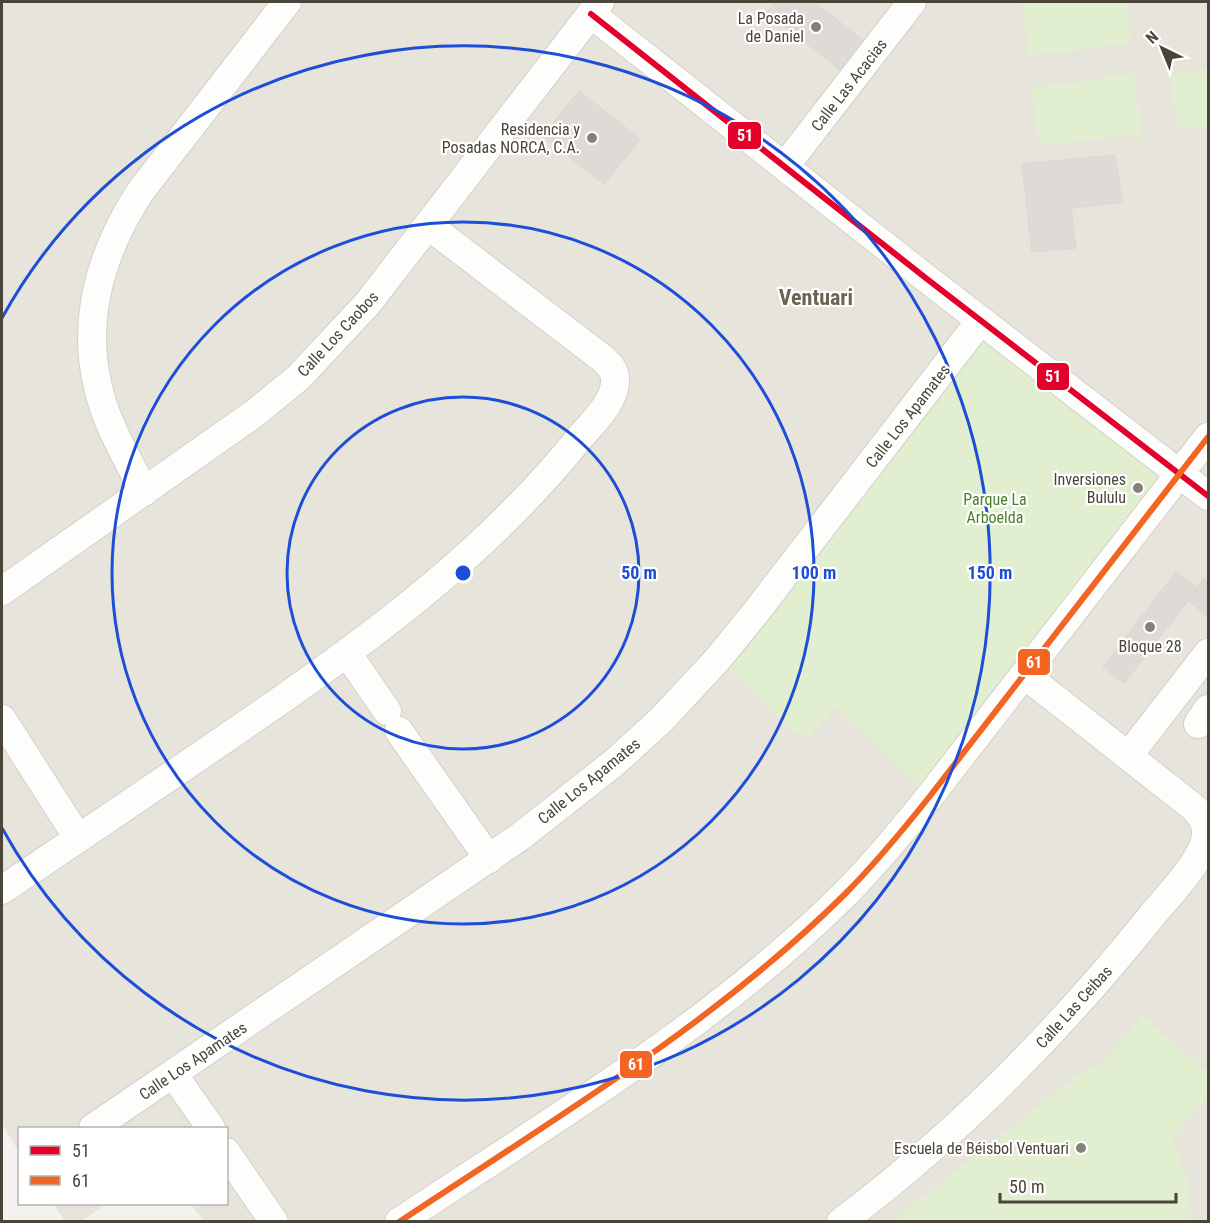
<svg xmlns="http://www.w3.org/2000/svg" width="1210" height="1223" viewBox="0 0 1210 1223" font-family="'Roboto Condensed',sans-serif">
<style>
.residential{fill:#e7e4dc}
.green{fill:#e1eecf}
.building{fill:#dedbd6;stroke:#dcd9d4;stroke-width:1.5}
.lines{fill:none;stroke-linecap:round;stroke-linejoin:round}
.minor-casing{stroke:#d2d0cb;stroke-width:30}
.minor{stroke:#fdfdfc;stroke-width:28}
.bus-1-casing{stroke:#fff;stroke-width:10}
.bus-2-casing{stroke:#fff;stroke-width:10}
.bus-1{stroke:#e4002b;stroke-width:6}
.bus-2{stroke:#f26522;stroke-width:6}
.ring{fill:none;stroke:#1d4ed8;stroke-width:3}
.poi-dot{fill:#868178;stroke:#fff;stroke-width:2}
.labels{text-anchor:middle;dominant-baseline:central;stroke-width:4.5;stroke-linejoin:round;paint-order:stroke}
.poi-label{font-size:16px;fill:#4b4439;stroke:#fff;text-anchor:end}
.street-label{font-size:16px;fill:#4b4439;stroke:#fff}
.park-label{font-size:16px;fill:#4a7f2a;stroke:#fff}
.district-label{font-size:22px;font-weight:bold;fill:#6e6250;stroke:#fff}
.centre{fill:#1d4ed8;stroke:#fff;stroke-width:3}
.ring-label{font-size:18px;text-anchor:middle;font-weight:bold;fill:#1d4ed8;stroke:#fff;stroke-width:4.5;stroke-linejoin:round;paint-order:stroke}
.line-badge{stroke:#fff;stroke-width:2}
.badge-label{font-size:16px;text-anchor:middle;font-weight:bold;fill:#fff}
</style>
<rect width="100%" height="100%" fill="#f4f2ee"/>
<!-- residential -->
<path class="residential" d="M2 2H1208V1221H204L190 1204H226V1128H20L19 1152 2 1124Z
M53 1204H107L80 1222 65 1221Z"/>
<!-- green -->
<path class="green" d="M1022 2H1125L1131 43 1028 56Z
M1208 69V126L1178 130 1170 74Z
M1133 74 1142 134 1039 146 1032 88Z
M981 320 1180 474 930 796 836 707 804 740 717 660Z
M1143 1017 1208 1072V1097L1173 1138 1187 1178 1192 1221H892L1091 1065 1096 1069Z"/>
<!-- building -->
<path class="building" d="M776 2H814L865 42 842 71 767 12Z
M579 91 640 139 604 184 543 136Z
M1115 155 1122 202 1071 208 1076 248 1032 252 1022 164Z
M1176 572 1198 588 1124 683 1103 667Z
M1204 578 1208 582V616L1188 600Z"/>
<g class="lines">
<!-- minor casing -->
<g class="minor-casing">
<path id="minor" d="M591 14 927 279 1208 496
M785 166 912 2
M144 492C128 459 106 424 98 387 81 317 102 251 140 192L287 2
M2 591 255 413 299 377 368 303 600 2
M347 653 387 711
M2 719 78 838
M1198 724 1208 709
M399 731 489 859
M1128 756 1208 653
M2 890C87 832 173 775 258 716 374 636 487 552 577 441 590 425 615 403 615 381 616 371 609 364 602 358L429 226
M173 1074 211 1128
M93 1128 521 836 615 762 661 720 717 660 756 612 981 320
M226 1152 274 1222
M399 1222C552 1120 713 1025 844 895 875 864 903 830 930 796L1208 437
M841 1222C960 1133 1061 1029 1154 913 1169 895 1204 859 1206 835 1207 823 1201 815 1193 807L1025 675"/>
</g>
<!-- minor -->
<use href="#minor" class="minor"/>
<!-- bus-1 casing -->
<g class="bus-1-casing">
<path id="bus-1" d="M591 14 927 279 1208 496"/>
</g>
<!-- bus-2 casing -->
<g class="bus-2-casing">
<path id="bus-2" d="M399 1222C552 1120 713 1025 844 895 875 864 903 830 930 796L1208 437"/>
</g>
<!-- bus-1 -->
<use href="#bus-1" class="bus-1"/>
<!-- bus-2 -->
<use href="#bus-2" class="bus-2"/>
</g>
<!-- distance rings -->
<g class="ring">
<circle cx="463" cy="573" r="176"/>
<circle cx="463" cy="573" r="351"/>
<path d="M2 318A527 527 0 1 1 2 828"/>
</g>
<!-- markers -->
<g class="poi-dot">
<circle cx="816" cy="27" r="6"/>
<circle cx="592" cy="138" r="6"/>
<circle cx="1138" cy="488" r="6"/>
<circle cx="1150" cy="627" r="6"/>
<circle cx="1081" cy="1148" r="6"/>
</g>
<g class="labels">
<!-- poi labels -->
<g class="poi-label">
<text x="804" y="18">La Posada<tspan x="804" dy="18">de Daniel</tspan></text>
<text x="580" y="129">Residencia y<tspan x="580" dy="18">Posadas NORCA, C.A.</tspan></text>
<text x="1126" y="479">Inversiones<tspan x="1126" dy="18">Bululu</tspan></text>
<text x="1150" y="646" text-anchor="middle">Bloque 28</text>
<text x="1069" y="1148">Escuela de Béisbol Ventuari</text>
</g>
<!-- street labels -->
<g class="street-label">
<text transform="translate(849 85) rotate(-52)">Calle Las Acacias</text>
<text transform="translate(338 334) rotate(-47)">Calle Los Caobos</text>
<text transform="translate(908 416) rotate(-52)">Calle Los Apamates</text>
<text transform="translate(589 781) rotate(-39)">Calle Los Apamates</text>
<text transform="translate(1074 1007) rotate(-48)">Calle Las Ceibas</text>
<text transform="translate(193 1061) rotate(-34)">Calle Los Apamates</text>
</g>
<!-- park labels -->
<g class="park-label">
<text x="995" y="499">Parque La<tspan x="995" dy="18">Arboelda</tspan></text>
</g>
<!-- district labels -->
<g class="district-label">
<text x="816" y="297">Ventuari</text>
</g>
</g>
<circle cx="463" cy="573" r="9" class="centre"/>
<g class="ring-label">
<text x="639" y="579">50 m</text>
<text x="814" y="579">100 m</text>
<text x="990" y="579">150 m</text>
</g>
<g class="line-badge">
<rect x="727" y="121" width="35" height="29" rx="6" fill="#e4002b"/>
<rect x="1036" y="362" width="34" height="29" rx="6" fill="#e4002b"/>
<rect x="1017" y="648" width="34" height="28" rx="6" fill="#f26522"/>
<rect x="619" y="1050" width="34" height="29" rx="6" fill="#f26522"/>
</g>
<g class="badge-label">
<text x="745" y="141">51</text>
<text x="1053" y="382">51</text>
<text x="1034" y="668">61</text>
<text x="636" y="1070">61</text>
</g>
<!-- border -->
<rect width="1210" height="1223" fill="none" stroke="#4b4439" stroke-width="6"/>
<!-- legend -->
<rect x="18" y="1127" width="210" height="78" fill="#ffffff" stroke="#b7b4b0" stroke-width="1.5"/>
<rect x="30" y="1146" width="30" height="9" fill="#e4002b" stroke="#b7b4b0" stroke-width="1.5"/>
<text x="72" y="1157" font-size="18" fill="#4b4439">51</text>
<rect x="30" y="1176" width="30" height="9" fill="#f26522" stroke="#b7b4b0" stroke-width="1.5"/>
<text x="72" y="1187" font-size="18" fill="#4b4439">61</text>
<!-- north arrow -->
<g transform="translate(1162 48) rotate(317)" stroke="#ffffff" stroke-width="4.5" paint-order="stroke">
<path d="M0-4.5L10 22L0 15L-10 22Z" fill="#4b4439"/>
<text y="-9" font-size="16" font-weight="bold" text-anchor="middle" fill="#4b4439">N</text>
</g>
<!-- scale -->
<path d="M1000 1193v9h176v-9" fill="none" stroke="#4b4439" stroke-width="3"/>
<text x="1009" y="1193" font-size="18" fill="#4b4439" stroke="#ffffff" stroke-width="4.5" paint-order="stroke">50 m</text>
</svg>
